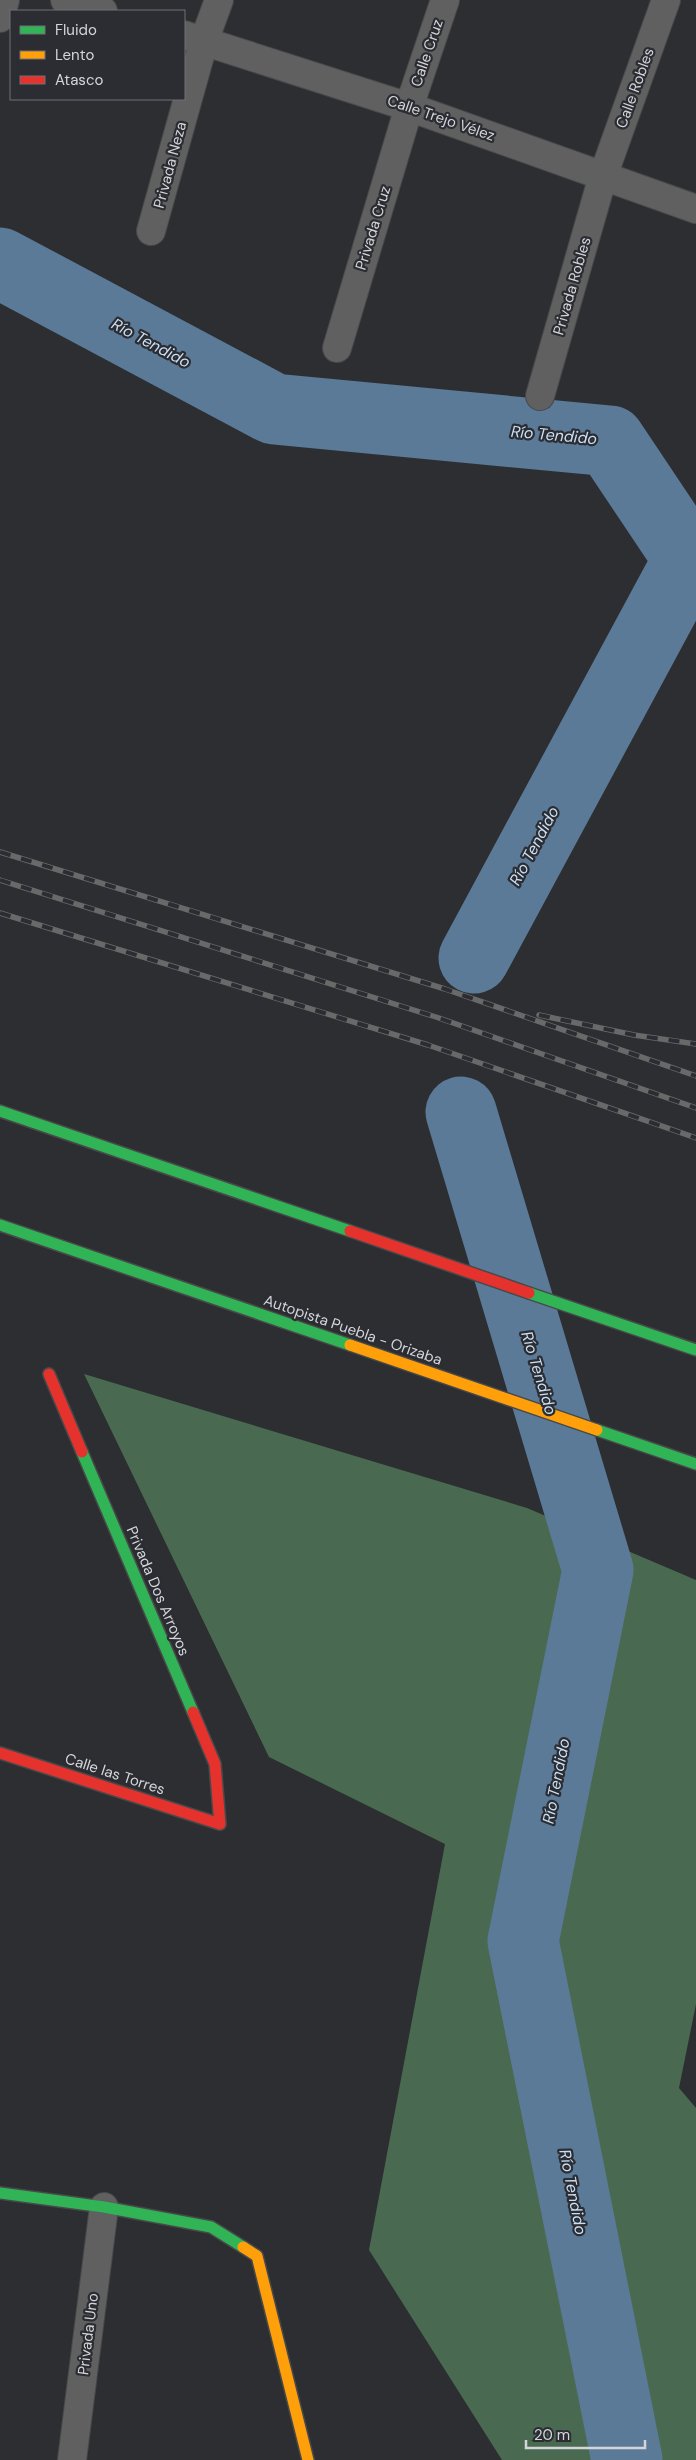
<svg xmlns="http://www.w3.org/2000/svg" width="696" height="2460" viewBox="0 0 696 2460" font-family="'DM Sans',sans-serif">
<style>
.forest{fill:#496a50}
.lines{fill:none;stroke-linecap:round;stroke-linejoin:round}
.river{stroke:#5b7a98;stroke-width:71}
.street-casing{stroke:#48494b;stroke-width:30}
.fast-casing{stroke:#48494b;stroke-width:14}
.slow-casing{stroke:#48494b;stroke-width:14}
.jam-casing{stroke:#48494b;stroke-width:14}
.street{stroke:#616061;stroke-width:28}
.fast{stroke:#30b455;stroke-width:11}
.slow{stroke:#ff9f0a;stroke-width:11}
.jam{stroke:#e5322d;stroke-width:11}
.rail-casing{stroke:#686969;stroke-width:5.5}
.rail{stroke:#2b2d33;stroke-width:4;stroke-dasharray:11;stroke-linecap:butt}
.labels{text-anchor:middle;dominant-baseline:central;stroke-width:4.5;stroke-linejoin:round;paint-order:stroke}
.street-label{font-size:15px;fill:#d3d5d9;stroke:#2b2d33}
.water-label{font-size:16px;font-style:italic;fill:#cadff4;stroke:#2b2d33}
</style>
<rect width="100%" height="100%" fill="#2d2e31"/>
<!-- forest -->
<path class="forest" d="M84 1374 527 1508 696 1580V2004L679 2088 696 2108V2460H502L369 2250 445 1844 269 1757Z"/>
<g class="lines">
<!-- river -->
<path class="river" d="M0 263 274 409 610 441 689 559 474 958
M461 1112 598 1570 523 1941 627 2460"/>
<!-- street casing -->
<g class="street-casing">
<path id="street" d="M65 0 103 11
M0 18 5 0
M184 35 409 107 696 209
M151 231 204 41 219 0
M337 348 409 107 445 0
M540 396 603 176 666 0
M72 2460 104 2207"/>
</g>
<!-- fast casing -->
<g class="fast-casing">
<path id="fast" d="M0 1111 350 1231
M0 1225 350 1345
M529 1293 696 1350
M597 1430 696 1464
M82 1452 193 1712
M0 2193 104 2207 211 2227 243 2247"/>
</g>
<!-- slow casing -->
<g class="slow-casing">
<path id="slow" d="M350 1345 597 1430
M243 2247 257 2256 308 2460"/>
</g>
<!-- jam casing -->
<g class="jam-casing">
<path id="jam" d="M350 1231 529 1293
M49 1374 82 1452
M0 1753 220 1824 215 1764 193 1712"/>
</g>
<!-- street -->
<use href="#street" class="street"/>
<!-- fast -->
<use href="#fast" class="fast"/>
<!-- slow -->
<use href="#slow" class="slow"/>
<!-- jam -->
<use href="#jam" class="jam"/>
<!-- rail casing -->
<g class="rail-casing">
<path id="rail" d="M0 852 445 989 696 1076
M0 880 436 1017 696 1108
M0 913 428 1045 696 1138
M539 1015 634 1035 696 1044"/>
</g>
<!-- rail -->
<use href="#rail" class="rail"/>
</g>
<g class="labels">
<!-- street labels -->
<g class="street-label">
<text transform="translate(427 53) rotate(-71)">Calle Cruz</text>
<text transform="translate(635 88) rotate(-70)">Calle Robles</text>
<text transform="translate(441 118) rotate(19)">Calle Trejo Vélez</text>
<text transform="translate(170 165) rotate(-75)">Privada Neza</text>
<text transform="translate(373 228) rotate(-73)">Privada Cruz</text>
<text transform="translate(572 286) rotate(-74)">Privada Robles</text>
<text transform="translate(353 1330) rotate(19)">Autopista Puebla - Orizaba</text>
<text transform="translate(158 1591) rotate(67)">Privada Dos Arroyos</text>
<text transform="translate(115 1774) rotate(18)">Calle las Torres</text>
<text transform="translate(88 2334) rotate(-83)">Privada Uno</text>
</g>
<!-- water labels -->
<g class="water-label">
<text transform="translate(151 343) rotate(28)">Río Tendido</text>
<text transform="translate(554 435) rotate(5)">Río Tendido</text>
<text transform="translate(534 846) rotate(-62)">Río Tendido</text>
<text transform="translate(539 1373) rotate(73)">Río Tendido</text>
<text transform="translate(556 1781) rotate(-79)">Río Tendido</text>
<text transform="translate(573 2192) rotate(79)">Río Tendido</text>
</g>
</g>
<!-- legend -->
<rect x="10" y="10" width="175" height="90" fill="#2b2d33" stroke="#6e7075"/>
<rect x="20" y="26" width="25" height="8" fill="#30b455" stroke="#6e7075"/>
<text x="55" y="35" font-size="15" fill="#d3d5d9">Fluido</text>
<rect x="20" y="51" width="25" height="8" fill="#ff9f0a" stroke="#6e7075"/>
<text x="55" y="60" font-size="15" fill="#d3d5d9">Lento</text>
<rect x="20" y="76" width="25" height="8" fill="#e5322d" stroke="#6e7075"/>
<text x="55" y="85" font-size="15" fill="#d3d5d9">Atasco</text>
<!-- scale -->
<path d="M526 2440v8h119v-8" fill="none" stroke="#d3d5d9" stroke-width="2.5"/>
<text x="534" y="2440" font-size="15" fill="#d3d5d9" stroke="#2b2d33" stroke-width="4" paint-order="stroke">20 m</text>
</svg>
